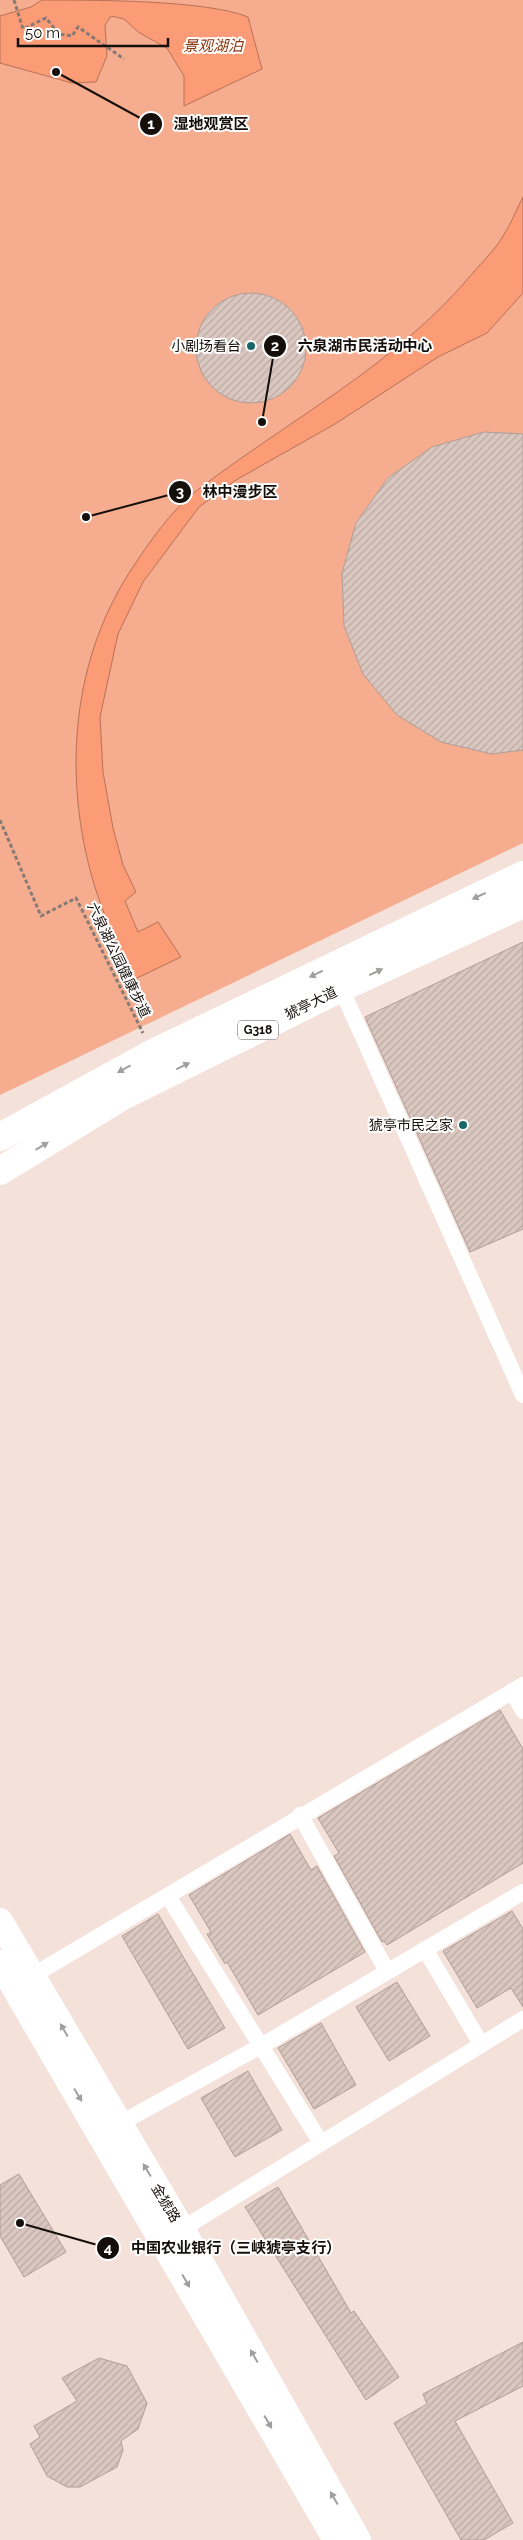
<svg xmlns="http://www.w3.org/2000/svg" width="523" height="2540" viewBox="0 0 523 2540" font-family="Raleway,'Noto Sans SC',sans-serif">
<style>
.green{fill:#f6ad8f}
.water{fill:#fb9c77;stroke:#b67257}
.building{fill:url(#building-hatch);stroke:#af9d97}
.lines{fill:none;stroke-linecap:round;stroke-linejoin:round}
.path{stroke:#867a75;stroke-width:3;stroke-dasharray:4 2.5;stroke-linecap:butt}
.street{stroke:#fff;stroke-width:16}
.primary{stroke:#fff;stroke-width:26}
.highway{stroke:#fff;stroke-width:28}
.oneway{fill:#a19f9e}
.poi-dot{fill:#186667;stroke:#fff;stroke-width:2}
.labels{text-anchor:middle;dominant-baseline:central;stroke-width:4;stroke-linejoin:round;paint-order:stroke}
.shield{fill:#fff;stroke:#5b5755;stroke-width:1}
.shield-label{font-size:12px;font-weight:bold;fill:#150f0c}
.poi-label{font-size:14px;fill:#150f0c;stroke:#fff;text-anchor:end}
.street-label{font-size:14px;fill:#150f0c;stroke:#fff}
.water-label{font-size:15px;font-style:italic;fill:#8b3810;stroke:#fff}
.leader{fill:none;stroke:#150f0c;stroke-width:2}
.callout-dot{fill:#150f0c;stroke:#fff;stroke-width:2}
.mark-label{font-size:15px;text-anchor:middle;font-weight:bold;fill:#fff}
.callout-label{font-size:15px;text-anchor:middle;font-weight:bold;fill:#150f0c;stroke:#fff;stroke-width:4;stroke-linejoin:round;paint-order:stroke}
</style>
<defs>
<pattern id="building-hatch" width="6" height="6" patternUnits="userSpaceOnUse" patternTransform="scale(1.25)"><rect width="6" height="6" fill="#dac7c0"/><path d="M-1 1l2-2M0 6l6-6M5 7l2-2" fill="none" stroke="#baaaa4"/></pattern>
</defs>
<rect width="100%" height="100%" fill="#f4e1da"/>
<!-- green -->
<path class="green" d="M0 0H523V843L0 1095Z"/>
<!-- water -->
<path class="water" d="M42 0C93 0 207 0 248 17L262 69 184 106V76L167 48 138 32 124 19 111 16 105 25 107 56 96 82 72 83 0 63V16L31 7Z
M523 197V293L487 333 438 357 335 424 236 480 199 507 143 582 118 634 100 717 103 772 113 828 123 865 136 892 125 901 138 932 158 922 181 957 133 980C119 948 104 917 94 884 62 777 71 657 135 564 150 541 173 509 195 492 288 420 395 366 472 274 482 262 495 250 503 236 511 224 516 210 523 197Z"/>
<!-- building -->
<path class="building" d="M196 348a55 55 0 1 1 110 0a55 55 0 1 1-110 0Z
M484 432 523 434V750L492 754 441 742 397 715 363 674 344 626 342 573 356 523 388 478 432 447Z
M523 942V1229L470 1252 365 1017Z
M500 1710 523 1749V1863L387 1945 384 1941 382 1942 334 1856 339 1853 318 1818Z
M290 1834 311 1870 317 1866 365 1952 258 2015 227 1962 225 1964 207 1934 211 1932 189 1895Z
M512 1911 523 1929V2007L511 1988 477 2008 443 1951Z
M158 1914 225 2028 188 2049 122 1936Z
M397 1982 430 2036 389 2061 356 2007Z
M321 2023 356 2085 314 2109 278 2048Z
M248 2071 282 2130 235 2157 201 2098Z
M19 2174 66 2252 24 2277 0 2236V2185Z
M278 2187 351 2313 354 2311 399 2377 366 2400 245 2207Z
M523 2342V2386L455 2421 513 2523 484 2540H461L394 2423 427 2404 423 2394Z
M99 2358 127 2366 147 2403 138 2429 121 2441 123 2450 117 2467 80 2487H67L47 2476 30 2444 40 2437 34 2426 77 2401 62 2378Z"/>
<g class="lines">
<!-- path -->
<path class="path" d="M14 0 23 29 46 18 59 34 72 36 78 27 124 59
M0 820 41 916 76 898 143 1033"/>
<!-- street -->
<path class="street" d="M341 988 523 1395
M512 1691 523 1711
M300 1815 387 1971
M168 1896 321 2143
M425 1949 481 2044
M32 1976 523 1685
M119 2124 261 2046 523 1892
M182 2229 523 2019"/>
<!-- primary -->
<path class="primary" d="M0 1921 182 2229 358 2540
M0 1963 336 2540"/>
<!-- highway -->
<path class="highway" d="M0 1137 153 1053 523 875
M0 1171 121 1097 341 988 523 904"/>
</g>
<!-- one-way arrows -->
<defs><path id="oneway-solid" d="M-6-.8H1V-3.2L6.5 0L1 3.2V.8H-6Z" transform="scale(1.25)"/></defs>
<g class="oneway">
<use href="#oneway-solid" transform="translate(479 896) rotate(155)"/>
<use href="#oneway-solid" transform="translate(376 972) rotate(-25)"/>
<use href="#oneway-solid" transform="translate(316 974) rotate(154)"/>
<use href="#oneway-solid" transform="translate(183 1066) rotate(-26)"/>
<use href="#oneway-solid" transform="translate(124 1069) rotate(151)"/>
<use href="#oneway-solid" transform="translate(42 1146) rotate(-31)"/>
<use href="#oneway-solid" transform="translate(64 2030) rotate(-120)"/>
<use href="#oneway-solid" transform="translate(78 2095) rotate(59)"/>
<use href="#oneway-solid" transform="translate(147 2170) rotate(-121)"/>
<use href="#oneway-solid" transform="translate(186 2281) rotate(60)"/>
<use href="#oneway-solid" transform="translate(254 2356) rotate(-120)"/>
<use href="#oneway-solid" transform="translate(268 2422) rotate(60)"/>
<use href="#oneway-solid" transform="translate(334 2498) rotate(-120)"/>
</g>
<!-- markers -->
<g class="poi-dot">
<circle cx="251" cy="346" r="5"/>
<circle cx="463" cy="1125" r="5"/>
</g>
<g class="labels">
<!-- shield labels -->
<rect class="shield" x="238" y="1020.5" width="40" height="19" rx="4"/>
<g class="shield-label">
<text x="258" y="1030">G318</text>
</g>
<!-- poi labels -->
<g class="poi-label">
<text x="241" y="346">小剧场看台</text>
<text x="453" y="1125">猇亭市民之家</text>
</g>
<!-- street labels -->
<g class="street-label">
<text transform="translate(119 960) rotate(64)">六泉湖公园健康步道</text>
<text transform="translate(311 1003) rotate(-26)">猇亭大道</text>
<text transform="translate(166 2203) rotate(59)">金猇路</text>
</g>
<!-- water labels -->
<g class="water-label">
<text x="213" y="46">景观湖泊</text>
</g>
</g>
<!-- callouts -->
<path class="leader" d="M56 72L151 124M262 422L275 346M86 517L180 492M20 2223L108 2248"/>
<g class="callout-dot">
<circle cx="56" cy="72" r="5"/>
<circle cx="262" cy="422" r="5"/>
<circle cx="86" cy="517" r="5"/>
<circle cx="20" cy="2223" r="5"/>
<circle cx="151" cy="124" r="12"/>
<circle cx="275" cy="346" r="12"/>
<circle cx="180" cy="492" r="12"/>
<circle cx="108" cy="2248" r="12"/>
</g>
<g class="mark-label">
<text x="151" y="129">1</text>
<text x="275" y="351">2</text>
<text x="180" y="497">3</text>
<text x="108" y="2253">4</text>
</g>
<g class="callout-label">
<text x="211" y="129">湿地观赏区</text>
<text x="365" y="351">六泉湖市民活动中心</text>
<text x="240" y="497">林中漫步区</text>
<text x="236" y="2253">中国农业银行（三峡猇亭支行）</text>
</g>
<!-- scale -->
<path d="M18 38v8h150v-8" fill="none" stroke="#150f0c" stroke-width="2.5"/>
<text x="25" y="38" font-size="15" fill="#150f0c" stroke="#ffffff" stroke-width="4" paint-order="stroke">50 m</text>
</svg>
